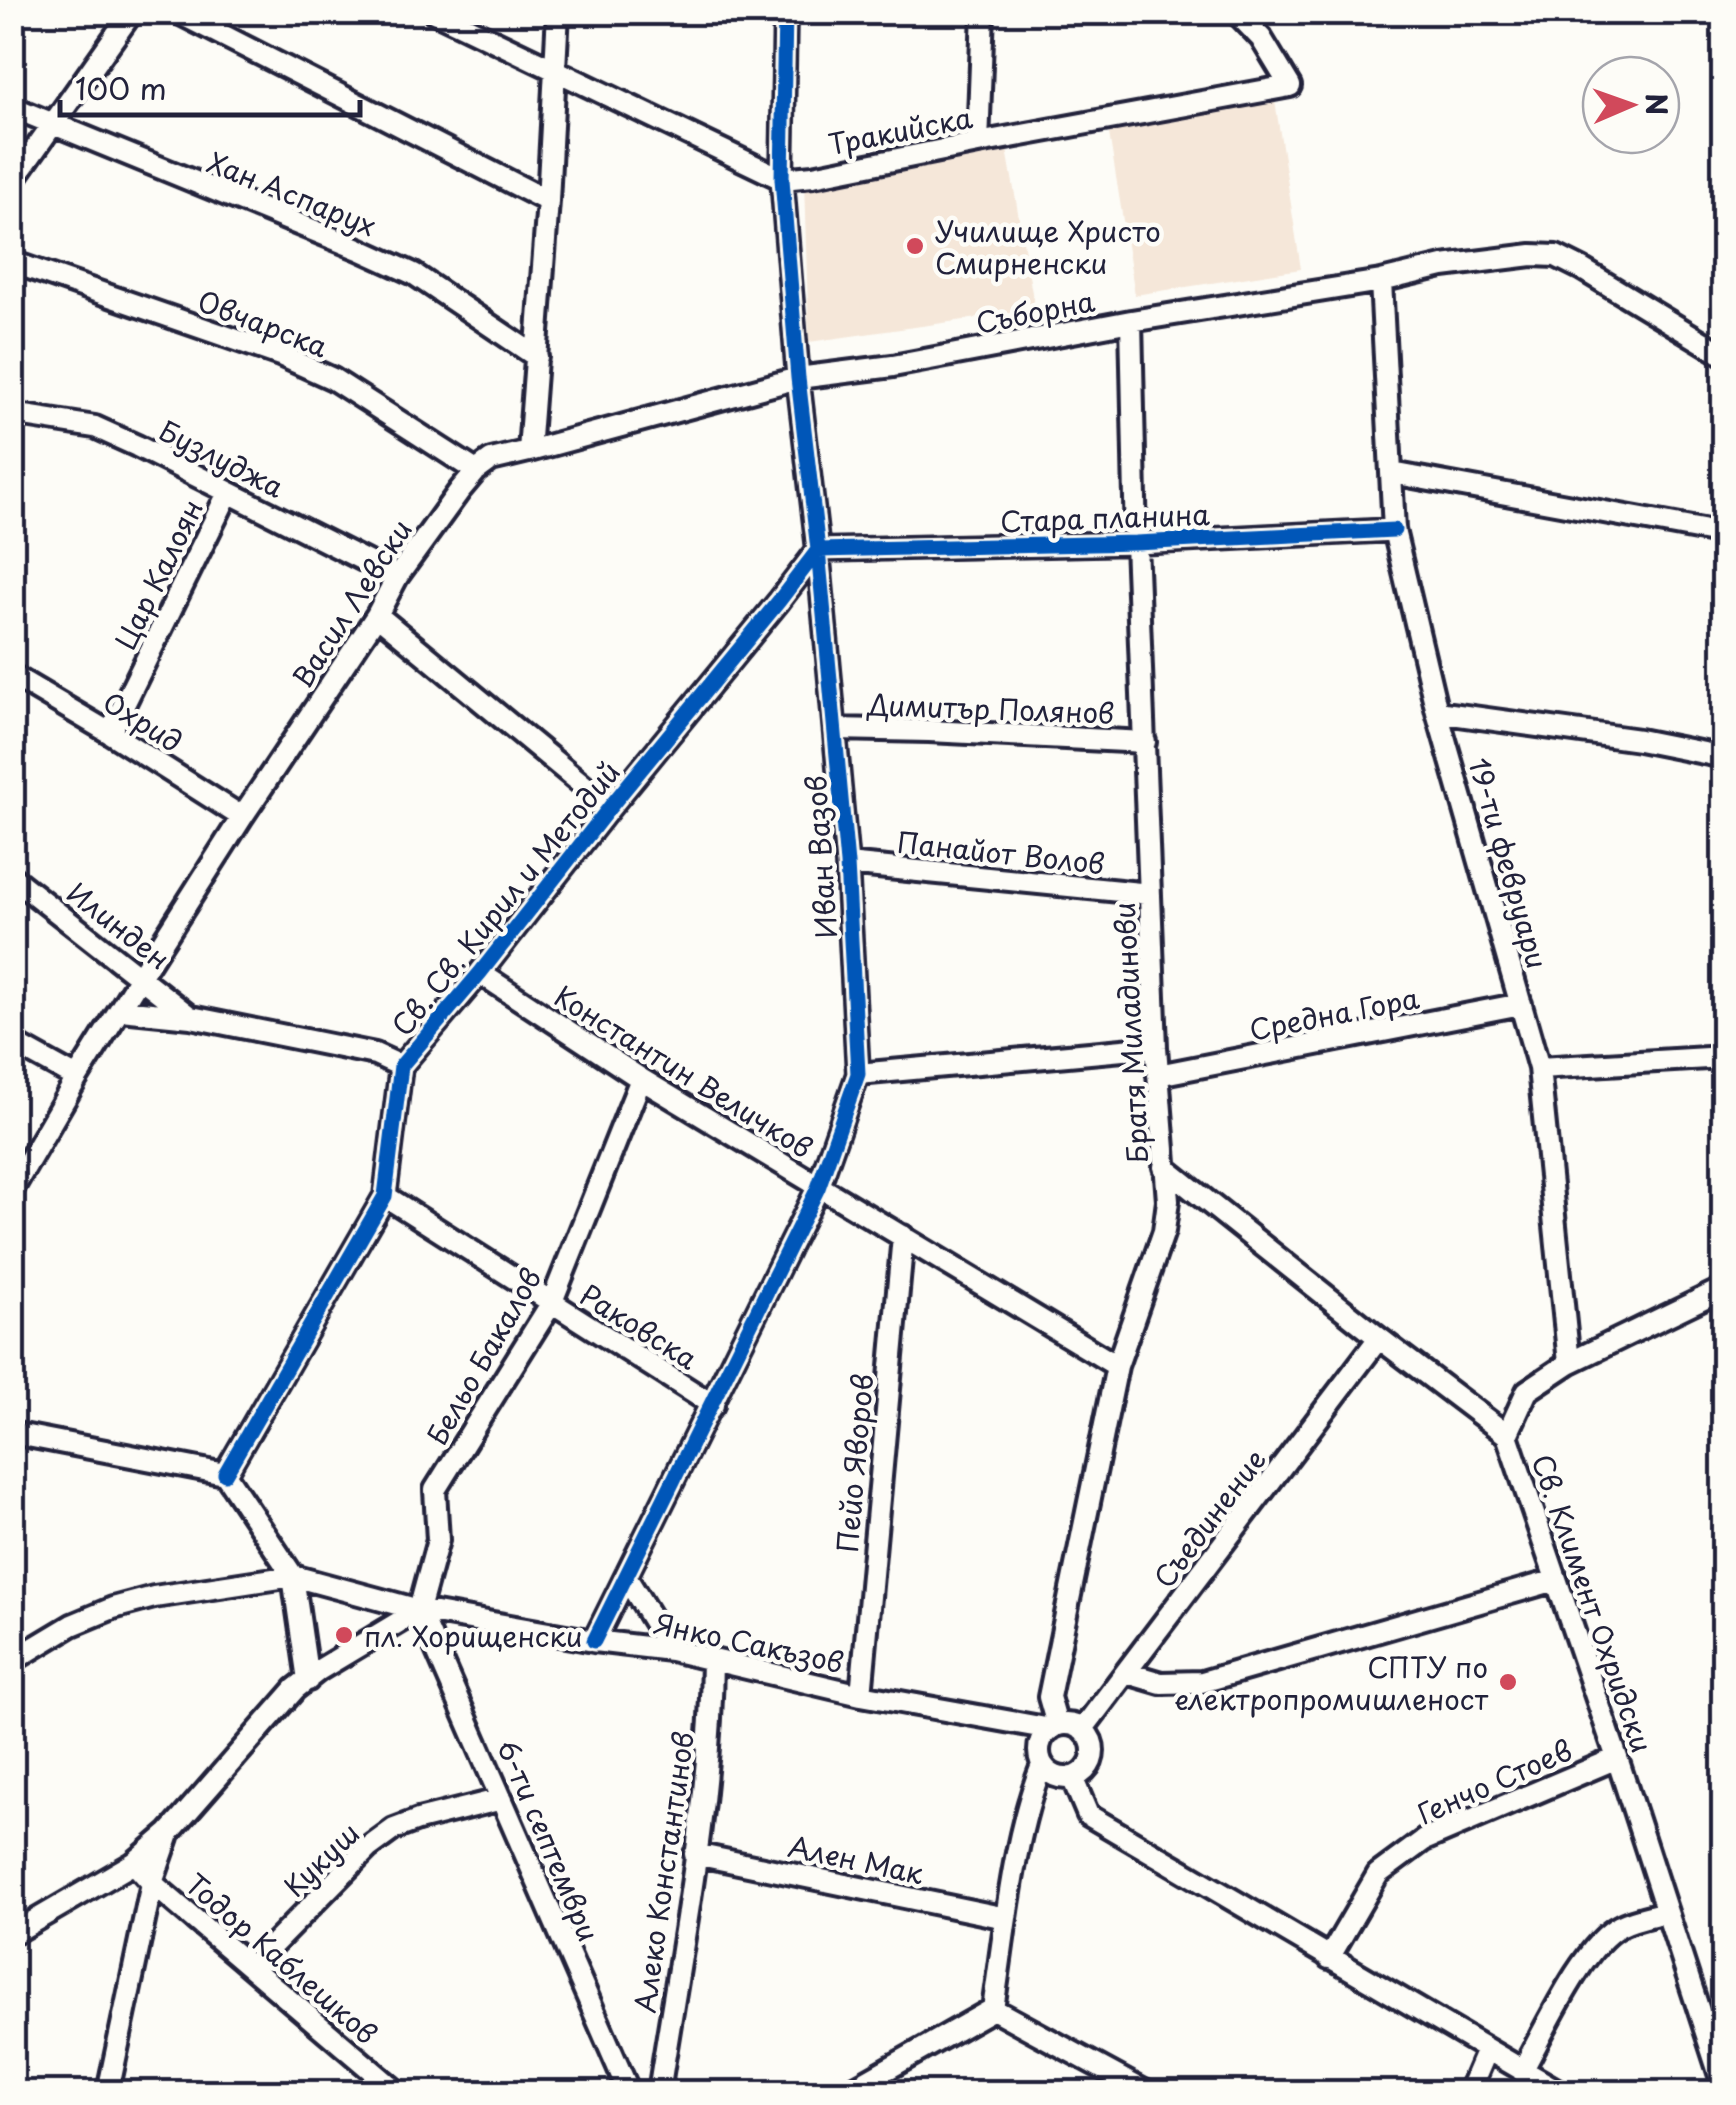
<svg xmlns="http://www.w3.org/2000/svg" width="1736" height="2105" viewBox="0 0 1736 2105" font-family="'Playpen Sans',sans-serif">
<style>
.built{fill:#f5e7d9}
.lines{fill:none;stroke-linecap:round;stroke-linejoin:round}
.minor-casing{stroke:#22223b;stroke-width:28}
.minor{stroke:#fdfcf7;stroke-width:20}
.cycleway-casing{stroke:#fdfcf7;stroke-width:21}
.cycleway{stroke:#0057b8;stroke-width:15}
.poi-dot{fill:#d1495b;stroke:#fdfcf7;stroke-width:4}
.labels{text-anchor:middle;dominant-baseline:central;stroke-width:9;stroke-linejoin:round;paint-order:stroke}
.street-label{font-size:28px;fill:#22223b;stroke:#fdfcf7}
.poi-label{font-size:28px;fill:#22223b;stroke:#fdfcf7;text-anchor:start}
</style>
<rect width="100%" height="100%" fill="#fdfcf7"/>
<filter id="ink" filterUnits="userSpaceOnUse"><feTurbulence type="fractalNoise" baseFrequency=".01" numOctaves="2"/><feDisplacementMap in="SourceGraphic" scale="20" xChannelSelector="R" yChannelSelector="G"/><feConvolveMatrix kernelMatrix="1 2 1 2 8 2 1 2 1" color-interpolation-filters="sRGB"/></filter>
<g filter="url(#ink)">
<!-- built -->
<path class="built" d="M1275 101 1301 269 1135 295 1108 127Z
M1007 149 1035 310 809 342 804 183Z"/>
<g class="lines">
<!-- minor casing -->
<g class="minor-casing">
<path id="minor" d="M177 12 548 201
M434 12 782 179 813 176 978 143 1290 86 1261 38 1236 12
M12 107 359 249 414 274 537 357
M978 143 983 12
M12 182 132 12
M12 262 280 355 333 379 476 471
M1381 281 1394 530 1437 712 1539 1068 1569 1363 1527 1391 1507 1435
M12 414 95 427 137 446 397 577
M529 451 798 378 893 366 1131 321 1381 281 1443 266 1532 255 1556 256 1582 269 1724 355
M1392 473 1724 534
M377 615 610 807
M12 675 110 733 242 817
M1437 712 1639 740 1724 757
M835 729 929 731 1145 742
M110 733 228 493
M847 864 1150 894
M12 877 189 1016
M480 973 641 1079 1117 1366
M121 1010 191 1017 375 1054 401 1066
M12 1042 77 1078
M1539 1068 1724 1057
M858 1074 1156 1047
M1158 1075 1521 1004
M1164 1167 1379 1338 1507 1435 1617 1758 1724 2088
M12 1190 77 1078 140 977 242 817 377 615 397 577 460 490 476 471 491 460 529 451 548 201 558 12
M385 1196 713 1405
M1569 1363 1724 1288
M12 1433 225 1474 293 1576 308 1680
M225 1474 385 1196 401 1066 480 973 610 807 779 601 818 550 1136 543 1394 530
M626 1577 671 1650
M419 1610 438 1540 435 1490 551 1304 641 1079
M419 1610 629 2092
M594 1641 818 1188 858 1074 847 864 818 550 798 378 782 179 785 12
M12 1661 72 1625 113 1608 154 1597 293 1576 419 1610
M1127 1673 1161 1683 1202 1682 1556 1580
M861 1695 903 1236
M1039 1751a27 27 0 1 1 54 0a27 27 0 1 1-54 0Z
M1057 1725 1049 1697 1117 1366 1164 1231 1168 1201 1156 1047 1136 543 1131 321
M1082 1730 1379 1338
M1042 1765C1013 1837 1005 1931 993 2009L1146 2092
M1072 1777 1088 1815 1560 2092
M695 1854 1006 1918
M134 1863 152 1883 397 2092
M12 1934 134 1863 169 1833 295 1689 319 1670 419 1610 594 1641 671 1650 861 1695 1051 1729
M1329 1958 1378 1874 1424 1840 1617 1758
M251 1967 368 1848 394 1829 418 1820 502 1799
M1522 2071C1543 2034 1583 1944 1620 1926 1633 1919 1651 1916 1666 1912
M108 2092 152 1883 168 1837
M659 2092C681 1949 711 1804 712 1659
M847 2092 993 2009
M1469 2092 1487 2050"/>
</g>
<!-- minor -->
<use href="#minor" class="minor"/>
<!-- cycleway casing -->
<g class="cycleway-casing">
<path id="cycleway" d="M225 1474 385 1196 401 1066 480 973 610 807 779 601 818 550 1136 543 1394 530
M594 1641 818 1188 858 1074 847 864 818 550 798 378 782 179 785 12"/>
</g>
<!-- cycleway -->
<use href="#cycleway" class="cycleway"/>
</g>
</g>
<!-- markers -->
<g class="poi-dot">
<circle cx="915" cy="246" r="10"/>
<circle cx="344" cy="1635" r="10"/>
<circle cx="1508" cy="1682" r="10"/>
</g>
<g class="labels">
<!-- street labels -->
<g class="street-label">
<text transform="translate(900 130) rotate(-11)">Тракийска</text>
<text transform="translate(292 193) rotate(22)">Хан Аспарух</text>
<text transform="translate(1035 311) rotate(-11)">Съборна</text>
<text transform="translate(263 323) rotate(21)">Овчарска</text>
<text transform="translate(222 458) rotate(27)">Бузлуджа</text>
<text transform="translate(1105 517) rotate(-2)">Стара планина</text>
<text transform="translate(158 574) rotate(-64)">Цар Калоян</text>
<text transform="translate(351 603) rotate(-57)">Васил Левски</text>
<text transform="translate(991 708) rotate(2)">Димитър Полянов</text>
<text transform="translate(143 721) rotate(32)">Охрид</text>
<text transform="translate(1001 852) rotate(6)">Панайот Волов</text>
<text transform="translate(820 857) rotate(-94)">Иван Вазов</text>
<text transform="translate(1509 863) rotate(74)">19-ти февруари</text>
<text transform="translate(505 898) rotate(-51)">Св. Св. Кирил и Методий</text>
<text transform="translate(119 925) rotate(38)">Илинден</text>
<text transform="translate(1334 1013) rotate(-11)">Средна Гора</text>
<text transform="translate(1130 1033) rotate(-93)">Братя Миладинови</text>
<text transform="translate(684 1071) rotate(32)">Константин Величков</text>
<text transform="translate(639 1326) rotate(32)">Раковска</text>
<text transform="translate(483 1356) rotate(-60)">Бельо Бакалов</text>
<text transform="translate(854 1463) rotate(-85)">Пейо Яворов</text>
<text transform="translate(1209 1518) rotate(-53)">Съединение</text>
<text transform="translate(1593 1603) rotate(71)">Св. Климент Охридски</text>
<text transform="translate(749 1642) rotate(12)">Янко Сакъзов</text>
<text transform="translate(1494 1781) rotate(-24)">Генчо Стоев</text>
<text transform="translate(549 1840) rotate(67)">6-ти септември</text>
<text transform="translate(321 1859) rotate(-44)">Кукуш</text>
<text transform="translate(856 1859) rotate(12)">Ален Мак</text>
<text transform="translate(663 1872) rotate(-82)">Алеко Константинов</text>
<text transform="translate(282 1958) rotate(41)">Тодор Каблешков</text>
</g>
<!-- poi labels -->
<g class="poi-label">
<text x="935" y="230">Училище Христо<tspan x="935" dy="32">Смирненски</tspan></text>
<text x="364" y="1635">пл. Хорищенски</text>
<text x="1488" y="1666" text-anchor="end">СПТУ по<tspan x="1488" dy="32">електропромишленост</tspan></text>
</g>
</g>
<!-- margin -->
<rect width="1736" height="2105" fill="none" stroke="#fdfcf7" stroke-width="50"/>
<rect x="25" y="25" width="1686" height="2055" fill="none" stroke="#22223b" stroke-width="4" filter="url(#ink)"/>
<!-- north arrow -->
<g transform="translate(1631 105) rotate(88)"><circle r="48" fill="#fdfcf7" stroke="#a5a5ac" stroke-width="2.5"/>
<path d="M0-8L18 38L0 25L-18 38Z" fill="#d1495b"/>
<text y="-15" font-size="28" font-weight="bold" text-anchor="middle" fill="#22223b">N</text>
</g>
<!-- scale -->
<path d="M60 100v15h300v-15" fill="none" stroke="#22223b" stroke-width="5"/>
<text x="75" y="100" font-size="30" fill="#22223b" stroke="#fdfcf7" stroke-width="8" paint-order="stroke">100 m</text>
</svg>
